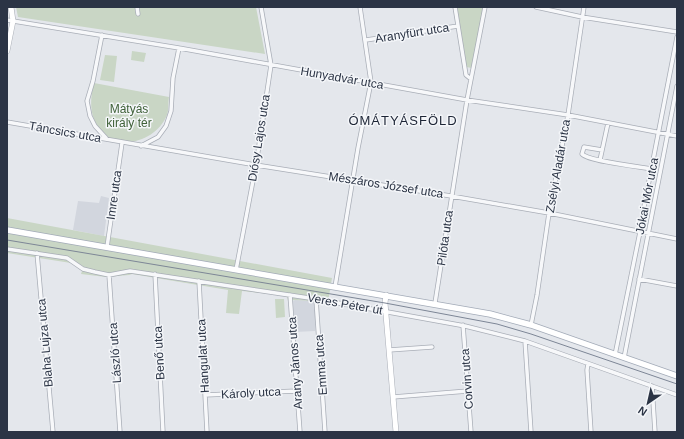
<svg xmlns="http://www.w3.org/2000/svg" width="684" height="439" viewBox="0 0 684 439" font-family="Arial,sans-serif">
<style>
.built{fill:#d2d6de}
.green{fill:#c9d6c5}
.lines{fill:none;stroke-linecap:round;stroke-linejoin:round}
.street-casing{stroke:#a9aeb7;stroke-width:5}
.secondary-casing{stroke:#a9aeb7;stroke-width:6}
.primary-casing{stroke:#a3abb8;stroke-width:7}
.street{stroke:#f7f8fa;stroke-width:3.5}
.secondary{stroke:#fff;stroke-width:5}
.primary{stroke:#fff;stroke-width:5.5}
.tram{stroke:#7d8696;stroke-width:1}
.labels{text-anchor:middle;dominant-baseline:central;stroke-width:3;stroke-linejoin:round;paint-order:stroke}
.street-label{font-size:12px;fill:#2b3445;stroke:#f4f6f9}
.park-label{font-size:12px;fill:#3f6138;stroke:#f4f6f9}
.neighbourhood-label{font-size:13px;letter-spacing:1px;fill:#1d2536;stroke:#f4f6f9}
</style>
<rect width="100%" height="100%" fill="#e4e7ec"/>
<!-- built -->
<path class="built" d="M101 196 109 198 104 236 73 230 78 201 99 203Z
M295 300 315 301V331L295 332 293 301Z"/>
<!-- green -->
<path class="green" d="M16 7H256L265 54 18 17Z
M455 7H484L472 68 466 67Z
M132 51 146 53 144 62 131 60Z
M105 55 117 56 114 82 100 80Z
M94 83 169 97C168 102 169 110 167 115 156 142 117 153 99 128 89 115 90 98 94 83Z
M7 218 332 278 328 302 295 300 288 301 287 296 242 291 239 314 226 313 228 290 132 274 129 275 106 277 81 274 82 271 71 263 7 253Z
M275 299H284L285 317 276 318Z"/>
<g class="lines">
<!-- street casing -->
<g class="street-casing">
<path id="street" d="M137 7 138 14
M455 7 466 75 471 79
M536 7 582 17 677 32
M7 20 179 48 467 100 568 115 677 136
M102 35 93 81 87 101 90 116 95 126 106 138
M366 40 458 26
M7 122 256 165 451 196 549 213 677 239
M141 146 158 137 166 126 171 111 173 78 179 48
M602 150 584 147 582 154C588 161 640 167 652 169
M600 160 608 123
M107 247 122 143
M7 249 67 258 83 269 95 272 109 275 130 271 316 299 465 326 525 341 677 395
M37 253 53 432
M236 270 256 165 271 65 261 7
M155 274 163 432
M109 275 120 432
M639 279 677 286
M199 281 207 432
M335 287 358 148 371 82 360 7
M290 295 300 432
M316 299 325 432
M435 303 467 100 485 7
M463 325 471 432
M531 325 537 295 549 213 568 115 584 7
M525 341 531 432
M389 350 432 347
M615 355 640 232 641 222 677 37
M624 358 677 86
M588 364 587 370 591 432
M652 386 655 432
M205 395 297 391
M393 397 468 391"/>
</g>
<!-- secondary casing -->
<g class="secondary-casing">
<path id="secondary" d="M7 51 13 21 11 7
M386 295 385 303 396 432"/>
</g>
<!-- primary casing -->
<g class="primary-casing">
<path id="primary" d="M7 230 490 314 531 325 677 376"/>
</g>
<!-- street -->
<use href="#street" class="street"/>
<!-- secondary -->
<use href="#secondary" class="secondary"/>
<!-- primary -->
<use href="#primary" class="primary"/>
<!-- tram -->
<path class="tram" d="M7 240 385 303 497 324 531 334 677 384"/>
</g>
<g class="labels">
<!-- street labels -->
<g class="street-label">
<text transform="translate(412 33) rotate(-9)">Aranyfürt utca</text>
<text transform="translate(342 78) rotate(10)">Hunyadvár utca</text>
<text transform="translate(65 132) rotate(10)">Táncsics utca</text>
<text transform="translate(259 138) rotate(-81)">Diósy Lajos utca</text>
<text transform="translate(558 166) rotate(-80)">Zsélyi Aladár utca</text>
<text transform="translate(386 185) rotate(9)">Mészáros József utca</text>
<text transform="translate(114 195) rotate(-82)">Imre utca</text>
<text transform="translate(647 196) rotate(-79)">Jókai Mór utca</text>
<text transform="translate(445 238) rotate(-82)">Pilóta utca</text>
<text transform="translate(345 304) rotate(10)">Veres Péter út</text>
<text transform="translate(45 343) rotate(-95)">Blaha Lujza utca</text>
<text transform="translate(115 353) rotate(-94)">László utca</text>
<text transform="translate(159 353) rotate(-93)">Benő utca</text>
<text transform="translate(203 356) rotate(-93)">Hangulat utca</text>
<text transform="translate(295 363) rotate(-94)">Arany János utca</text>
<text transform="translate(321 365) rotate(-94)">Emma utca</text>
<text transform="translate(467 379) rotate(-94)">Corvin utca</text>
<text transform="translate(251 393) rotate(-3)">Károly utca</text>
</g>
<!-- park labels -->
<g class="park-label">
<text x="129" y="109">Mátyás<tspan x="129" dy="14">király tér</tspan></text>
</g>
<!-- neighbourhood labels -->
<g class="neighbourhood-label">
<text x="403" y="120">ÓMÁTYÁSFÖLD</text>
</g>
</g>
<!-- border -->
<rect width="684" height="439" fill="none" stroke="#2b3445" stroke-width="16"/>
<!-- north arrow -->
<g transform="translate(648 403) rotate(214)" stroke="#f4f6f9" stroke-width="3" paint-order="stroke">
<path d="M0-3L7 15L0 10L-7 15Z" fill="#2b3445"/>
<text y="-6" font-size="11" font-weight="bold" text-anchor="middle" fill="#2b3445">N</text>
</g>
</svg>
